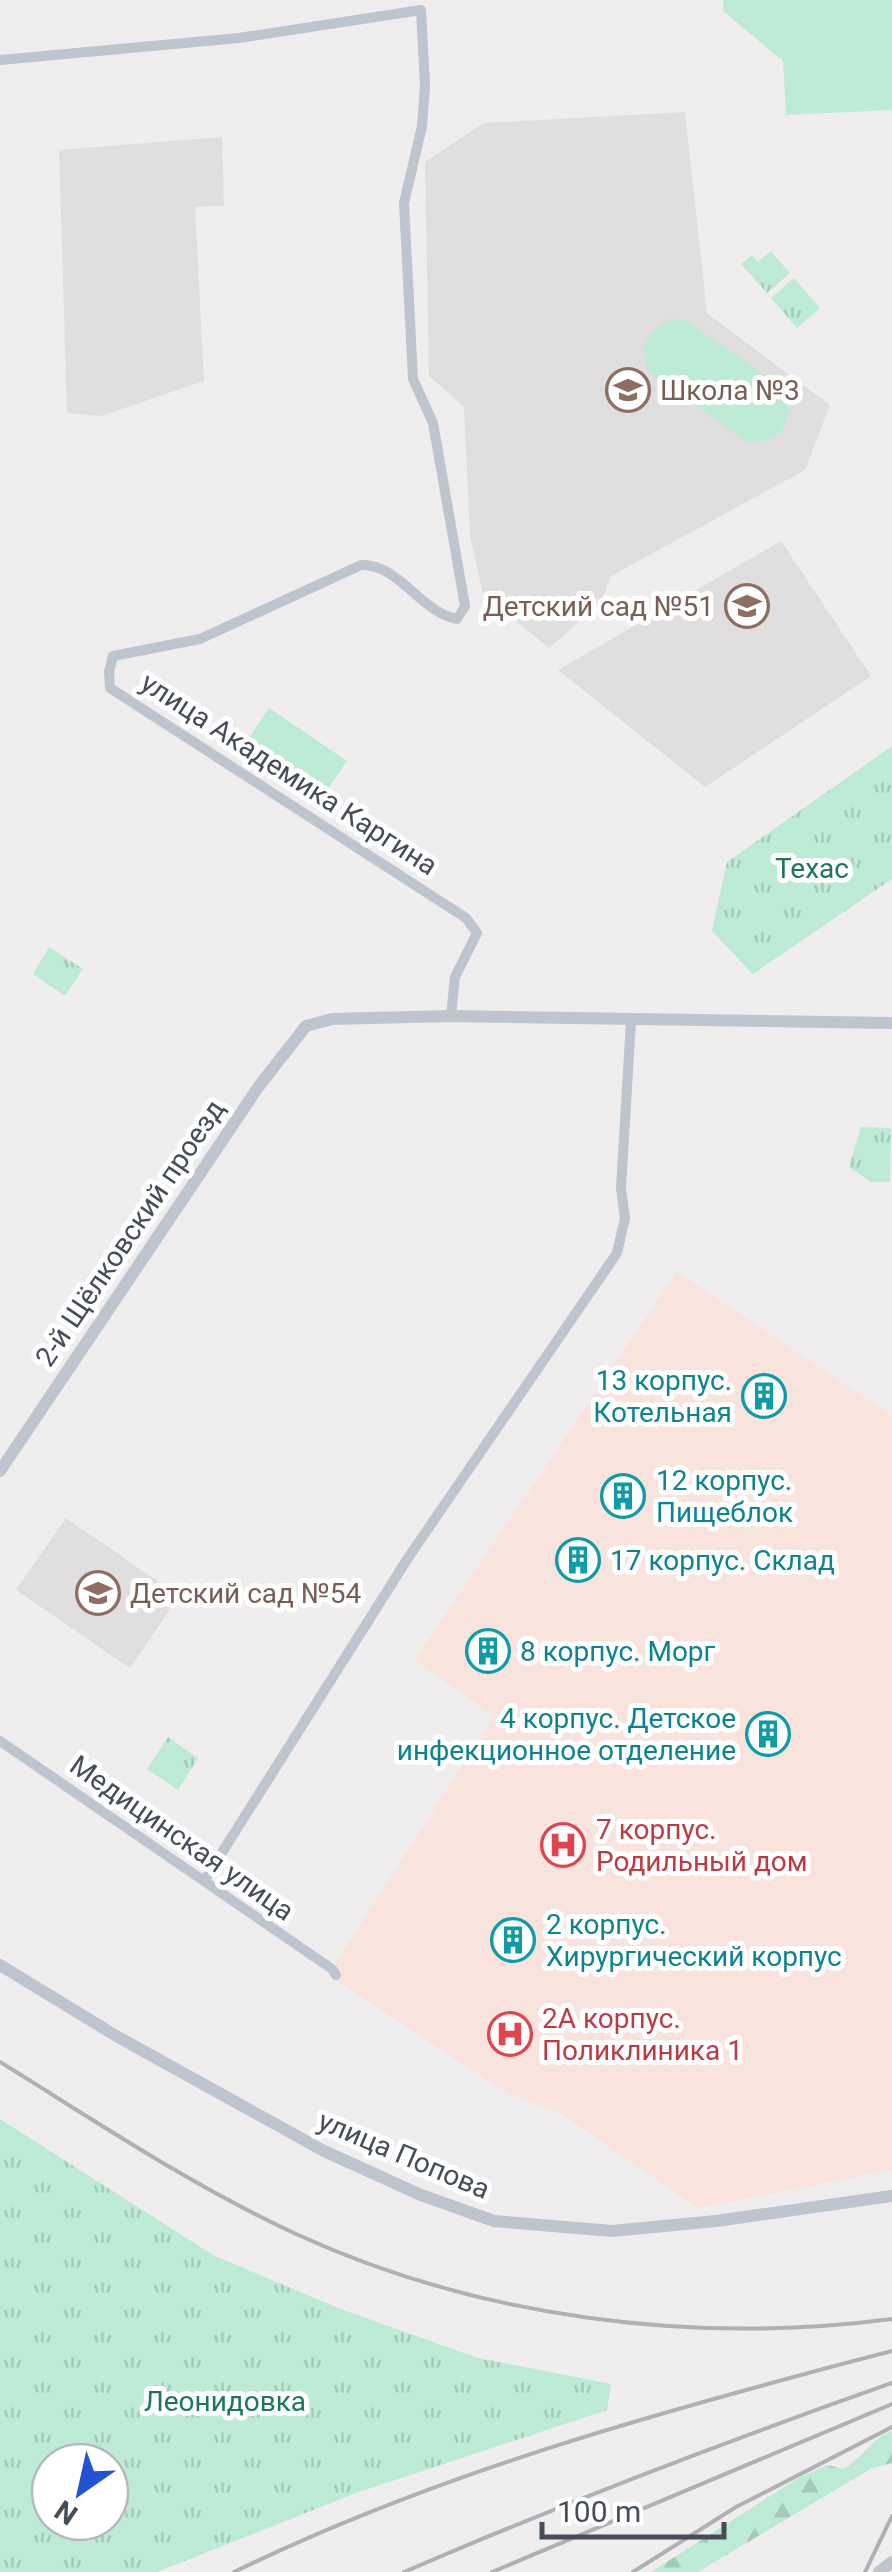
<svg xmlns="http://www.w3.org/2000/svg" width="892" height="2572" viewBox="0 0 892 2572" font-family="Roboto,sans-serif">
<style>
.education{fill:#e0dede}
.medical{fill:#f9e4dd}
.green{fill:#bdebd6}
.forest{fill:url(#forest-firs)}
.park{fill:url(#park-tufts);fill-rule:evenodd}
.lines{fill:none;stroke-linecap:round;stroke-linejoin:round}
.minor{stroke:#bec5ce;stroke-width:10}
.tertiary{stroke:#bec5ce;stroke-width:12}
.rail{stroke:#afb1b7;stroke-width:4}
.labels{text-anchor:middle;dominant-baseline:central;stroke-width:10;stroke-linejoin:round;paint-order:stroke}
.education-label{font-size:28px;fill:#785e54;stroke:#fff;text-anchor:start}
.street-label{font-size:28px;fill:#464d59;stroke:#fff}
.park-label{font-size:28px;fill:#1c7657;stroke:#fff}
.culture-label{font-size:28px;fill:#0d838f;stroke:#fff;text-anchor:start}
.health-label{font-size:28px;fill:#be3a42;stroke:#fff;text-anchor:start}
</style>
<defs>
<pattern id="forest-firs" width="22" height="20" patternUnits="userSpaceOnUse" patternTransform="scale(2.5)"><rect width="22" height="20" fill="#bdebd6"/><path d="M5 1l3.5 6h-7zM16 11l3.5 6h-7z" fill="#a4cbba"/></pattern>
<pattern id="park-tufts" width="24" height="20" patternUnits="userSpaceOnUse" patternTransform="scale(2.5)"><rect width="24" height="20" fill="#bdebd6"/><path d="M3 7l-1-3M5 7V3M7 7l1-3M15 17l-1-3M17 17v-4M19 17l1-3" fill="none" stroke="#a4cbba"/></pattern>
</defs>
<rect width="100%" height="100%" fill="#efeded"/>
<!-- education -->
<path class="education" d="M685 112 707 313 830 405 805 470 611 576 601 602 549 648 483 594 470 535 464 407 429 376 425 162 483 123Z
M222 137 224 206 195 207 204 381 101 416 67 413 59 150Z
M781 541 871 676 705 787 558 670Z
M66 1518 179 1596 130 1668 16 1590Z"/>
<!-- medical -->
<path class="medical" d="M677 1272 892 1416V2170L698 2208 560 2113 507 2093 328 1975 494 1716 415 1660Z"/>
<!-- green -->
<path class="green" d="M723 0H892V110L786 115 783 61 723 11Z
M671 319 687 321 781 387 789 397C789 429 780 443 746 441L650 373C636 347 647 331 671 319Z
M269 708 347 761 319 802 241 750Z"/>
<!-- forest -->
<path class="forest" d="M892 2431V2463L872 2468 698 2572H651L800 2477 828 2465 843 2469C862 2459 871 2438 892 2431Z"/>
<!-- park -->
<path class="park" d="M771 251 790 273 767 293 741 264 752 255 758 262Z
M794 278 820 308 797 328 771 298Z
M892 746V879L753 974 712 931 727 862Z
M49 947 83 969 65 996 33 974Z
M861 1127 891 1128 890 1182H871L849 1167Z
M168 1737 198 1758 178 1790 147 1769Z
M0 2119 213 2255 338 2308 478 2358 611 2384 607 2410 356 2493 157 2572H0ZM50 2462H110V2522H50Z"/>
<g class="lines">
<!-- minor -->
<path class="minor" d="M0 60 239 38 421 10 425 85 422 126 404 203 413 379 433 423 465 606 457 619C420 612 398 563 361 565L200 639 113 656 109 672 110 688 466 918 477 933 455 977 451 1016
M0 1741 332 1969 336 1975
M204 1881 408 1558 617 1253 625 1218 621 1188 631 1021"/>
<!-- tertiary -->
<path class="tertiary" d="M0 1471 259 1086 306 1026 332 1019 451 1016 892 1023
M0 1965 118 2037 324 2151 421 2195 494 2221 612 2231 716 2221 892 2196
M879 2572 892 2562"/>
<!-- rail -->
<path class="rail" d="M0 2062C97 2122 192 2186 296 2234 479 2318 693 2345 892 2319
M234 2572C442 2471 669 2409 892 2351
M404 2572C564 2503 727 2441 892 2383
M492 2572 892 2404
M633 2572 736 2507 892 2427
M865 2572 892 2516"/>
</g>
<!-- icons -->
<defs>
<g id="school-ring" transform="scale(2.25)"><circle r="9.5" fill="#fff" stroke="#8d6e63" stroke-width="1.5"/><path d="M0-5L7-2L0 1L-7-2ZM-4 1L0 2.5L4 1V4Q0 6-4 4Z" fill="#8d6e63"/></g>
<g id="building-ring" transform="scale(2.25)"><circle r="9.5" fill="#fff" stroke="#0f9aa8" stroke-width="1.5"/><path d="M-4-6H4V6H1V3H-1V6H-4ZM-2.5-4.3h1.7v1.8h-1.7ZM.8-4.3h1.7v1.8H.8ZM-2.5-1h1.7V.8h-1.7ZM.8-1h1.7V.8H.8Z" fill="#0f9aa8"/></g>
<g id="hospital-ring" transform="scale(2.25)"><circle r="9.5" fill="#fff" stroke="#e0444e" stroke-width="1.5"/><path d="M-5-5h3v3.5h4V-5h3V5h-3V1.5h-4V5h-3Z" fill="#e0444e"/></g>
</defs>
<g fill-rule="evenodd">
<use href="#school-ring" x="628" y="390"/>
<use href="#school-ring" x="747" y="606"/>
<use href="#building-ring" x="764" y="1396"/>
<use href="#building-ring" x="623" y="1496"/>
<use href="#building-ring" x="578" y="1560"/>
<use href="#school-ring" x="98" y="1593"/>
<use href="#building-ring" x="488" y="1651"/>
<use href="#building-ring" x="768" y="1734"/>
<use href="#hospital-ring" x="563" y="1845"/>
<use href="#building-ring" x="513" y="1940"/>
<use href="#hospital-ring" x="510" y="2034"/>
</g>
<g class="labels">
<!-- education labels -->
<g class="education-label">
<text x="660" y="390">Школа №3</text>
<text x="714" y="606" text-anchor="end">Детский сад №51</text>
<text x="130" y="1593">Детский сад №54</text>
</g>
<!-- street labels -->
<g class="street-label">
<text transform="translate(289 774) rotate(33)">улица Академика Каргина</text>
<text transform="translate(130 1233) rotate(-56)">2-й Щёлковский проезд</text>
<text transform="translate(182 1838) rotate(35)">Медицинская улица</text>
<text transform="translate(404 2155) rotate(23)">улица Попова</text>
</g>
<!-- park labels -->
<g class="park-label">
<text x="812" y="868">Техас</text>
<text x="225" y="2401">Леонидовка</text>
</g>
<!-- culture labels -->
<g class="culture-label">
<text x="732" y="1380" text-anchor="end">13 корпус.<tspan x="732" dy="32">Котельная</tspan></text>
<text x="656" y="1480">12 корпус.<tspan x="656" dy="32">Пищеблок</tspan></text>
<text x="610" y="1560">17 корпус. Склад</text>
<text x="520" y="1651">8 корпус. Морг</text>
<text x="736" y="1718" text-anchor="end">4 корпус. Детское<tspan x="736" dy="32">инфекционное отделение</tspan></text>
<text x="546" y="1924">2 корпус.<tspan x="546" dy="32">Хирургический корпус</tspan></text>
</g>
<!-- health labels -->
<g class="health-label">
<text x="596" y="1829">7 корпус.<tspan x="596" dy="32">Родильный дом</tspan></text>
<text x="542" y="2018">2А корпус.<tspan x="542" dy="32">Поликлиника 1</tspan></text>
</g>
</g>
<!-- north arrow -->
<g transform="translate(80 2492) rotate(214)"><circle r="48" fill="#ffffff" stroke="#b5b8bd" stroke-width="2.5"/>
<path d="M0-8L18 38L0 25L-18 38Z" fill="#2353d3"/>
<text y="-15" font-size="28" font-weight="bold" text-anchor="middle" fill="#464d59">N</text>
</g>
<!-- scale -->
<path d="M542 2522v15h182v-15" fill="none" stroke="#464d59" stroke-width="5"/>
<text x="557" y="2522" font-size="30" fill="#464d59" stroke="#ffffff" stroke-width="8" paint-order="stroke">100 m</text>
</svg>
